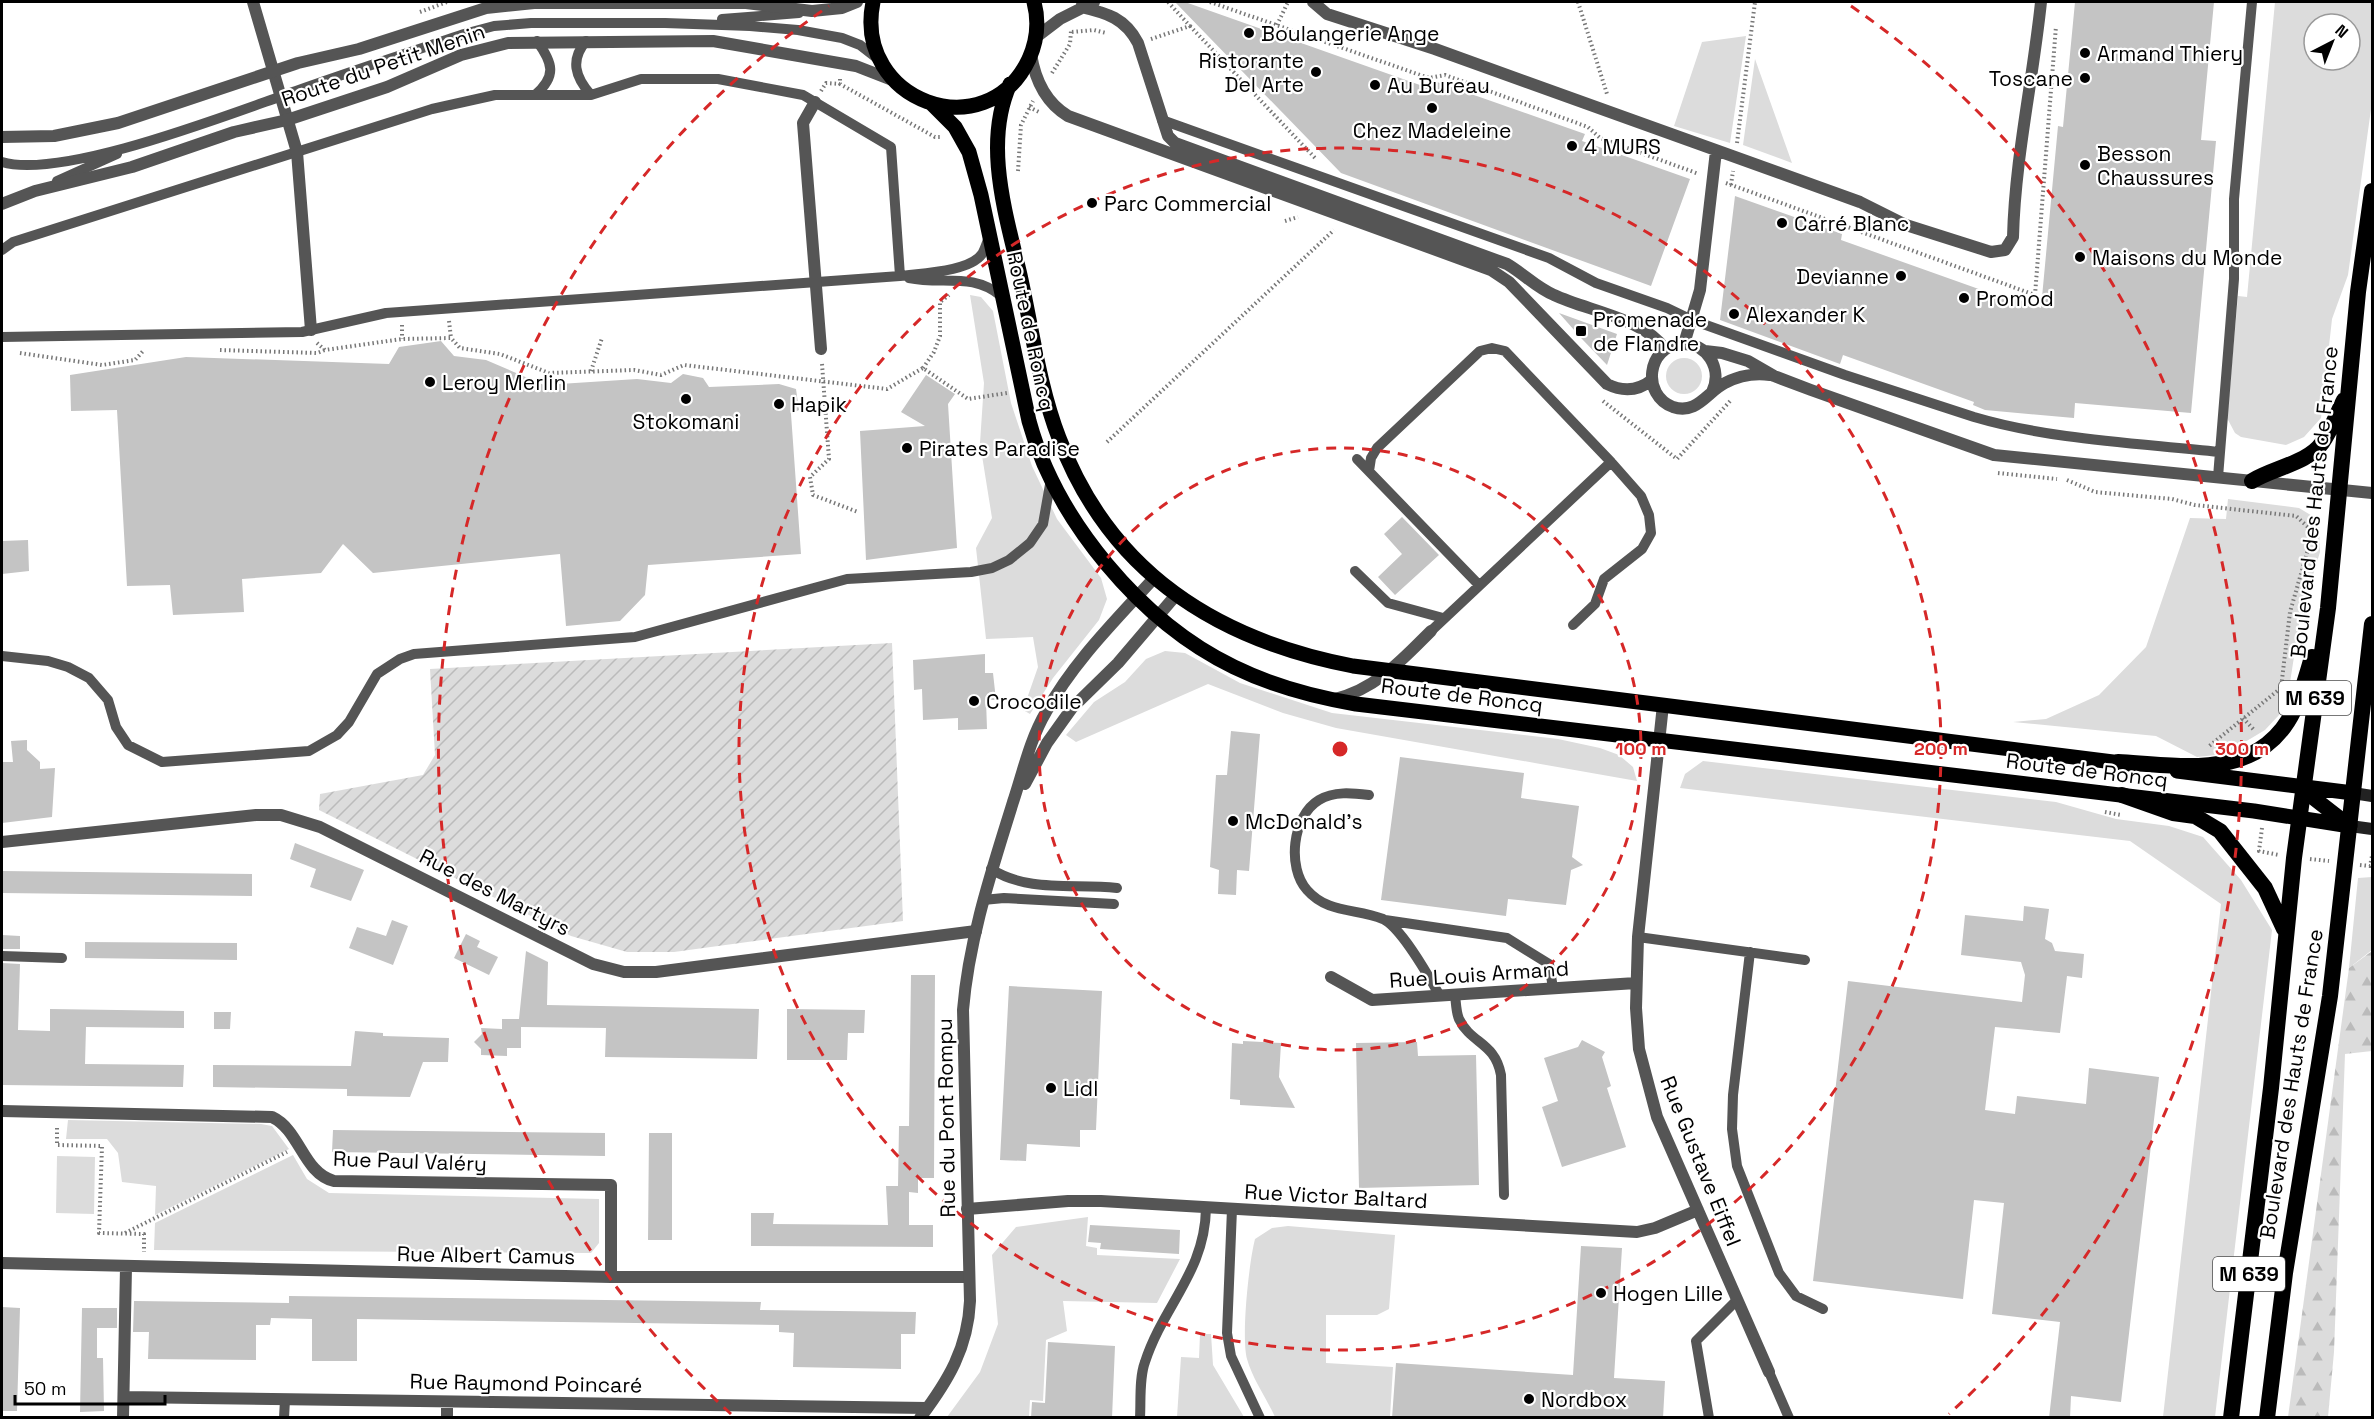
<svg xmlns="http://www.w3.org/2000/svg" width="2374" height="1419" viewBox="0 0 2374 1419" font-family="'Space Grotesk',sans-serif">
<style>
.green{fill:#dcdcdc;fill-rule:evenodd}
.forest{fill:url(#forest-firs)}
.garden{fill:url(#garden-furrows)}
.building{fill:#c4c4c4}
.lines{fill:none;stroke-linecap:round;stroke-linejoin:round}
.path{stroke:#777;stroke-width:4;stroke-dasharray:1.5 3;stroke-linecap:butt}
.service{stroke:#555;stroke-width:10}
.pedestrian{stroke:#555;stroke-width:12}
.minor{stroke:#555;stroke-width:12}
.tertiary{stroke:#555;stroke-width:12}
.secondary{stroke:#222;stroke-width:12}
.primary{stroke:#000;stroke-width:15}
.trunk{stroke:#000;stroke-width:16}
.ring{fill:none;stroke:#d62828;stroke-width:3;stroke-dasharray:10 8}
.poi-dot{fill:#000;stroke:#fff;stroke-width:2}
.labels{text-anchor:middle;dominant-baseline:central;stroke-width:4.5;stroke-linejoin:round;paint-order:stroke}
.shield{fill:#fff;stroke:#4c4c4c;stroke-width:1.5}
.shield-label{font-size:20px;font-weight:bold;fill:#000}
.poi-label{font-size:21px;fill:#000;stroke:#fff;text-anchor:start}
.street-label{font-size:21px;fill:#000;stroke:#fff}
.centre{fill:#d62828;stroke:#fff;stroke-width:3}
.ring-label{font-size:18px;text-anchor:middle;font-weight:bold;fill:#d62828;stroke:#fff;stroke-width:4.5;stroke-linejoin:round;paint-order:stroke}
</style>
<defs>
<pattern id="forest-firs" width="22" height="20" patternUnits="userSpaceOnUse" patternTransform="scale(1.5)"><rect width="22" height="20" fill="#dcdcdc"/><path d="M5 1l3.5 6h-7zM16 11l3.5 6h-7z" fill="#bbb"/></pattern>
<pattern id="garden-furrows" width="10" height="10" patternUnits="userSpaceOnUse" patternTransform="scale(1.5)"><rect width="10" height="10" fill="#dcdcdc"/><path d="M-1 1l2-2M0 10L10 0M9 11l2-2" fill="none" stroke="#bbb"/></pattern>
</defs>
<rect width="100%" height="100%" fill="#fff"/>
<!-- green -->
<path class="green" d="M2275 2H2372V102L2348 275 2332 319 2321 418 2304 437 2286 445 2241 437 2235 433 2227 418 2238 296 2247 297ZM2314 24H2350V60H2314Z
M1746 36 1730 143 1674 126 1702 42Z
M1755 59 1792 163 1743 145Z
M970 295 981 297 993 311 1011 403 1032 466 1057 519 1101 578 1107 599 1099 620 1053 678 1030 714 1023 710 1038 667 1033 637 986 639 976 548 992 518 980 443 984 383Z
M1666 376a18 18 0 1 1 36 0a18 18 0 1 1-36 0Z
M2228 499 2299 508 2319 520 2320 552 2300 618 2289 689 2279 715 2265 730 2225 754 2197 757 2156 736 2013 722 2046 719 2099 695 2146 647 2190 518 2226 519Z
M1165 651 1185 653 1240 683 1332 713 1558 739 1600 748 1619 755 1633 767 1637 781 1336 728 1283 713 1208 684 1076 742 1066 735 1094 702 1125 682 1146 659Z
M1703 761 2056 802 2116 819 2169 826 2203 837 2241 880 2272 930 2215 1417H2163L2221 904 2130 841 1680 788 1685 774Z
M2372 877V950L2349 968 2358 878Z
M68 1120 261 1124 272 1126 289 1149 155 1215 156 1186 122 1182 118 1153 107 1139H66Z
M293 1155 307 1179 329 1193 599 1199V1243L591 1253 154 1250 155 1223Z
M57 1156 95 1157 94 1214 56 1213Z
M1088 1217 1086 1246 1097 1248V1255L1180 1259 1157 1303 1063 1301 1067 1331 1046 1340 1043 1401 1030 1400 1029 1417H947L980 1372 998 1324 992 1255 1016 1227Z
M1288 1226 1395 1235 1389 1309 1377 1315H1326V1363L1393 1367 1390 1417H1275C1267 1399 1252 1378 1247 1359 1241 1336 1249 1262 1255 1239L1272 1228Z
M1200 1334H1211L1213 1365 1244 1417H1177L1181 1357 1199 1358Z"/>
<!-- forest -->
<path class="forest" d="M2372 951V1051L2345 1054 2334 1352 2328 1417H2288L2349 968Z"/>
<!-- garden -->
<path class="garden" d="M892 643 903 921 674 952H627L571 936 319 810 320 794 423 775 435 755 430 669Z"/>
<!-- building -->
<path class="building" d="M1175 2H1185L1434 90 1437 82 1585 134 1582 141 1690 179 1651 286 1341 173Z
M2075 2H2214L2201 140 2216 141 2191 413 2075 403 2074 418 1985 410 1973 405 1974 402 1843 355 1840 364 1720 320 1735 196 1842 234 1841 240 2004 298 2006 295 2041 308 2058 126 2063 127Z
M1559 313 1617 334 1607 365 1582 339Z
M441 341 454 356 486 360 544 385 637 379 671 383 683 374 703 378 709 387 779 384 796 389 799 410 791 414 801 554 648 565 645 595 620 621 566 626 560 554 373 573 343 544 321 573 242 579 244 612 173 615 170 585 127 586 117 410 71 411 70 375 186 357 389 364 399 347Z
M926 375 955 394 948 404 957 548 866 560 860 431 925 426 901 412Z
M1402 517 1439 555 1395 595 1378 577 1402 554 1384 534Z
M28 540 29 571 2 574V541Z
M985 654V673H993L996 700H986L987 729 958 730V718L923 720 922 689 914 690 913 660Z
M1231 731 1260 734 1249 871 1237 870 1236 895 1218 894 1219 870 1210 867 1216 775H1227Z
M27 740V750L40 762V769L55 768 52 817 2 823V762H13L11 741Z
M1400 757 1524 773 1521 798 1579 806 1572 857 1583 865 1571 870 1566 905 1508 899 1506 916 1381 900Z
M295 843 364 870 351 901 310 887 316 869 290 859Z
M2 871 252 874V896L2 893Z
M2024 906 2049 909 2045 939 2052 943 2055 951 2084 954 2082 978 2067 976 2060 1033 1995 1027 1985 1110 2015 1114 2017 1096 2086 1104 2089 1068 2159 1077 2121 1402 2071 1396 2070 1418H2049L2060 1322 1992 1314 2004 1203 1974 1200 1963 1299 1813 1281 1848 981 2022 1002 2025 975 2021 962 1961 955 1965 915 2023 921Z
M392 920 408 926 393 965 349 948 357 927 386 936Z
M466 934 480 941 477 947 498 957 489 975 454 958Z
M2 935 20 936V949H2Z
M85 942 237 943V960L85 958Z
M526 951 548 962 547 1005 759 1009 757 1059 605 1057 606 1028 521 1027V1048H507V1056L481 1055V1049L474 1042 482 1034 481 1028 502 1029V1019H519Z
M2 963 20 964 18 1030 50 1031V1009L184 1011V1028L86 1027 85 1064 184 1065 183 1087 2 1085Z
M911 975H935L934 1178H918V1193L909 1192V1225H933V1247L751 1246V1213H774L773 1224 888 1225 886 1186H898L899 1126H909Z
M1009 986 1102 991 1096 1130H1080V1147L1027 1144 1026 1161 1000 1160Z
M787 1009 865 1010 864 1033H848L847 1060H787Z
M214 1012H231L230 1029H214Z
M355 1031 383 1033V1036L449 1038 448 1062H423L410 1097 347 1096V1089L213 1087V1065L351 1066Z
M1582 1040 1605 1052 1602 1057 1611 1086 1607 1088 1626 1147 1562 1167 1542 1107 1558 1101 1544 1058 1578 1047Z
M1243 1041 1281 1043 1279 1077 1295 1108 1240 1105V1100L1230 1099 1232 1043 1243 1044Z
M1417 1042 1418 1056 1476 1055 1479 1185 1359 1188 1356 1043Z
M333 1130 605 1133V1156L332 1152Z
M649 1133H672V1240H648Z
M1090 1225 1180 1230 1179 1254 1100 1249 1101 1243 1088 1242Z
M1581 1246 1622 1248 1614 1378 1665 1381 1663 1418H1392L1396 1363 1573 1375Z
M289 1296 761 1302 760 1310 916 1312 915 1334H901V1369L793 1367 794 1333 779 1332V1325L357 1319V1361H312V1319L271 1318 270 1325H256V1360L148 1359 149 1332H133L134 1301 289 1303Z
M2 1307 20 1308 17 1411H2Z
M82 1308H117V1328H97V1358H103L104 1411 80 1412Z
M1048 1342 1115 1346 1112 1418H1031L1032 1402 1045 1403Z"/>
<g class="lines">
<!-- path -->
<path class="path" d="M1210 2 1429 78 1445 75 1588 127 1600 138 1699 174
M1578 2 1607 94
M420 12 447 2
M1277 25 1288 2
M1190 26 1316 159
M1072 32 1094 30 1106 33
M1151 39 1190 26 1168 2
M1052 73 1070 44 1071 31
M840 79V84L935 137H940
M821 91 826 83 840 84
M1029 107 1039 112
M1737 143 1755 2
M1018 171 1021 125 1033 101
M1726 183 2035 295 2056 26
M1731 185 1733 171
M1285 221 1298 217
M449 321 451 338
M402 325V339
M317 343 325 350 402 339 451 338 460 348 500 354 549 373 634 370 661 375 684 365 887 389 923 368 968 399 1007 393
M220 350 317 353 325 350
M20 353 102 365 135 360 144 350
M822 364 829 459 810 477 813 495 858 512
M923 368 934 352 940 336V302L949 295
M591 371 602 338
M1603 401 1677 459 1732 399
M1107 442 1334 230
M1998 473 2057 479
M2067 480 2095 492 2172 499 2195 505 2296 516 2308 527 2309 546 2290 612 2281 688 2208 747
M2243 718 2255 731
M2105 812 2121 815
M2262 828 2259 851 2279 855
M2310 859 2329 861
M2360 865 2370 866 2372 856
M57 1128V1145L102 1146 99 1233 144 1234V1252
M125 1233 287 1152"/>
<!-- service -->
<path class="service" d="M722 19 799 13
M586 41C570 60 575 77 591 95
M535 95C557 76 553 63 537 41
M1162 120 1549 258 1596 283 1667 308 1692 320 1845 375 1974 417C2052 440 2138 443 2219 452
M2 162C63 180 232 113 296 91 352 71 408 53 464 34L494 26 531 23H665L750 26 798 30 842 38 860 45 878 59
M57 181 117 154
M2 250 13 242 432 109 495 95H591L641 79H718L803 95 891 147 900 276
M909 278C942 285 973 272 1001 296
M2 337 302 332 386 313 900 276C921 273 969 272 982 254 985 249 987 242 989 237
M1357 459 1479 585
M1369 471 1371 458 1377 448 1480 351 1492 348 1505 351 1611 462 1641 496 1649 515 1651 533 1642 549 1604 579 1595 604 1573 625
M2218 477 2234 279V199L2252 2
M1355 571 1388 603 1443 618
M1431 631 1611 462
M2 656 48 661 68 667 89 678 108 700 116 727 128 745 162 762 309 751 337 735 349 722 377 674 400 659 414 654 635 637 847 579 971 572 992 568 1009 560 1030 543 1043 524 1051 479
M1369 795C1352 793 1334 791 1319 800 1292 816 1287 868 1307 890 1328 914 1356 908 1383 919 1402 928 1429 977 1440 996
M991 869C1029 893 1074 883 1117 888
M983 900 1004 898 1114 904
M1385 920 1507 938 1549 964 1553 988
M1638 937 1805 960
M1750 952 1733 1095 1732 1129 1737 1166 1779 1273 1796 1296 1823 1309
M2 956 62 958
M1455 995C1456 1002 1456 1012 1459 1019 1471 1044 1495 1042 1501 1075L1504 1195
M1232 1209 1227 1333 1231 1356 1260 1418
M1769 1372 1789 1418
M284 1418 285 1400
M1140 1418C1141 1400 1139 1378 1145 1362 1164 1304 1205 1272 1206 1208
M1709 1418 1696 1341 1737 1300"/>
<!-- pedestrian -->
<path class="pedestrian" d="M253 2 297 152 311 330
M815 102 803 123 821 349"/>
<!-- minor -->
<path class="minor" d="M1313 2 1327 14 1435 49 1860 202 1906 225 1991 252 2005 250 2013 237C2015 158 2033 80 2041 2
M1081 7C1107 13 1125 18 1138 43L1168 136 1175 143 1507 264C1524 274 1537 288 1554 295 1588 311 1643 318 1665 349
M1035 38 1060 19 1094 2
M1031 54C1035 80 1045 102 1068 116L1491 270 1509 282 1607 384C1623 392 1638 391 1652 380
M1684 344 1700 290 1716 151
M1705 351 1722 353 1748 361 1774 376 1811 390 1994 455 2372 493
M1712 392C1723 369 1707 342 1681 344 1647 346 1641 395 1673 407 1697 415 1707 392 1725 383 1738 376 1755 373 1770 375
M1335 699C1376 689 1402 660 1431 631
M1663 705 1638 937 1636 1008 1639 1049 1657 1117 1769 1372
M2 842 256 815H281L320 827 593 964 624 972H656L976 931
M1331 977 1372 1000 1636 983
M2 1111 272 1117C300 1130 303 1173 334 1181L611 1185V1277
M967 1209 1068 1201H1101L1637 1232 1655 1228 1698 1210
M2 1263 611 1277H969
M124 1397 927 1408
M123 1418 126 1267
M447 1418V1402"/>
<!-- tertiary -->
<path class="tertiary" d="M2 137 54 136 118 123 298 63 359 49 486 8 534 3H746L812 11 842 8 857 2
M2 204 35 191 132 167 234 132 287 120 387 87 461 55 508 43 713 41 856 66 892 80
M1025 784 1047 743 1072 708 1118 663 1176 595
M920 1418C948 1381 968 1348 970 1301L963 1010C969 938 992 870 1013 802 1023 772 1030 739 1046 712 1073 662 1117 619 1155 577"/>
<!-- secondary -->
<path class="secondary" d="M2353 793 2372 796
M2350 826 2372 829"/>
<!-- primary -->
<path class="primary" d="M873 2C853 101 986 150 1029 59 1037 41 1039 21 1034 2
M1010 84C983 144 1006 214 1020 275 1032 329 1039 386 1059 438 1110 573 1217 640 1353 666L2129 764
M932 104 955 127 969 152 981 195 1029 421C1056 520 1141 622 1234 667 1273 686 1314 697 1356 704L2254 811 2350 826
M2177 771 2353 793
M2302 789 2347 824"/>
<!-- trunk -->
<path class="trunk" d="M2252 481C2273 468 2308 463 2322 443 2331 430 2337 414 2344 400
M2118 762C2183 766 2260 781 2294 710 2302 693 2307 675 2312 657
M2122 795 2173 813 2195 816 2220 831 2265 888 2284 929
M2231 1418 2271 1088 2294 858 2328 608 2358 292 2372 191
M2267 1418 2285 1273 2330 996 2372 624"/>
</g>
<!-- distance rings -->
<g class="ring">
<circle cx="1340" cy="749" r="301"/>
<circle cx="1340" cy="749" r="601"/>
<path d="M731 1414A902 902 0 0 1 829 6M1851 6A902 902 0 0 1 1949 1414"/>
</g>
<!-- markers -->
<g class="poi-dot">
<circle cx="1249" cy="33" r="6"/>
<circle cx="2085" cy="53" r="6"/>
<circle cx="1316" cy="72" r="6"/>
<circle cx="2085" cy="78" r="6"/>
<circle cx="1375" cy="85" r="6"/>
<circle cx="1432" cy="108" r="6"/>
<circle cx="1572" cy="146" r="6"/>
<circle cx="2085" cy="165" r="6"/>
<circle cx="1092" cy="203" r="6"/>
<circle cx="1782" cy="223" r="6"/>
<circle cx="2080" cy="257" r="6"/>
<circle cx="1901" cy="276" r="6"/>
<circle cx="1964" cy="298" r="6"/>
<circle cx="1734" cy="314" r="6"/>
<rect x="1575" y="325" width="12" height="12" rx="3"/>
<circle cx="430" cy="382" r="6"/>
<circle cx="686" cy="399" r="6"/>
<circle cx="779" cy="404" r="6"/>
<circle cx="907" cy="448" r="6"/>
<circle cx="974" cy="701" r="6"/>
<circle cx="1233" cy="821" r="6"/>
<circle cx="1051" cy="1088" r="6"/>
<circle cx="1601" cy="1293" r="6"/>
<circle cx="1529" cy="1399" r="6"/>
</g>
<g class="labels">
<!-- shield labels -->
<g class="shield">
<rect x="2279" y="681" width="72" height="34" rx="4.5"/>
<rect x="2213" y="1257" width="72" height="34" rx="4.5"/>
</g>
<g class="shield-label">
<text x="2315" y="698">M 639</text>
<text x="2249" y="1274">M 639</text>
</g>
<!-- poi labels -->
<g class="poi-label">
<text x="1261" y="33">Boulangerie Ange</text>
<text x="2097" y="53">Armand Thiery</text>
<text x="1304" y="60" text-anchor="end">Ristorante<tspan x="1304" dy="24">Del Arte</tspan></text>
<text x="2073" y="78" text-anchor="end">Toscane</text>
<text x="1387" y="85">Au Bureau</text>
<text x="1432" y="130" text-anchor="middle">Chez Madeleine</text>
<text x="1584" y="146">4 MURS</text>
<text x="2097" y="153">Besson<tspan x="2097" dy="24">Chaussures</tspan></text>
<text x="1104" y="203">Parc Commercial</text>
<text x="1794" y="223">Carré Blanc</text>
<text x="2092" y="257">Maisons du Monde</text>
<text x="1889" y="276" text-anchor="end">Devianne</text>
<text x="1976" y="298">Promod</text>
<text x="1746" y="314">Alexander K</text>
<text x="1593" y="319">Promenade<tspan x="1593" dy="24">de Flandre</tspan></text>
<text x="442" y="382">Leroy Merlin</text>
<text x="791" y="404">Hapik</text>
<text x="686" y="421" text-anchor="middle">Stokomani</text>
<text x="919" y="448">Pirates Paradise</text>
<text x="986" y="701">Crocodile</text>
<text x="1245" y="821">McDonald's</text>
<text x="1063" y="1088">Lidl</text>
<text x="1613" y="1293">Hogen Lille</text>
<text x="1541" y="1399">Nordbox</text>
</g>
<!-- street labels -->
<g class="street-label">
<text transform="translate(383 65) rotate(-19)">Route du Petit Menin</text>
<text transform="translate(1031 331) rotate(78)">Route de Roncq</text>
<text transform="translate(2314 502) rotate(-84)">Boulevard des Hauts de France</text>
<text transform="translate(1462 695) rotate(7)">Route de Roncq</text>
<text transform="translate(2087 770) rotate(7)">Route de Roncq</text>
<text transform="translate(495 892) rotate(27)">Rue des Martyrs</text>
<text transform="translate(1479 974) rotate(-4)">Rue Louis Armand</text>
<text transform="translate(2291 1084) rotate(-81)">Boulevard des Hauts de France</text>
<text transform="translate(946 1118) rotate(-91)">Rue du Pont Rompu</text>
<text transform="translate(410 1161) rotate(2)">Rue Paul Valéry</text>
<text transform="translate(1701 1161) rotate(68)">Rue Gustave Eiffel</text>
<text transform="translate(1336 1196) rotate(3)">Rue Victor Baltard</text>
<text transform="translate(486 1255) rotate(1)">Rue Albert Camus</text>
<text transform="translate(526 1383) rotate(1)">Rue Raymond Poincaré</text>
</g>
</g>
<circle cx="1340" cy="749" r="9" class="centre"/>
<g class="ring-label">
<text x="1641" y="755">100 m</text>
<text x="1941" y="755">200 m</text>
<text x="2242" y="755">300 m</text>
</g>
<!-- border -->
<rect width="2374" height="1419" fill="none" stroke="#000000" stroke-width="6"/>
<!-- north arrow -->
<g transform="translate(2332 42) rotate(42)"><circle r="28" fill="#ffffff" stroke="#999999" stroke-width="1.5"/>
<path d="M0-4.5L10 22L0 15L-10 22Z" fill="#000000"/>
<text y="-9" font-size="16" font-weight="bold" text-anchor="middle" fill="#000000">N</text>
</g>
<!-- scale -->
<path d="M15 1395v9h150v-9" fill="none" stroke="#000000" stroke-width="3"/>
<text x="24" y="1395" font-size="18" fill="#000000" stroke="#ffffff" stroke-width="4.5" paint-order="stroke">50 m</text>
</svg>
